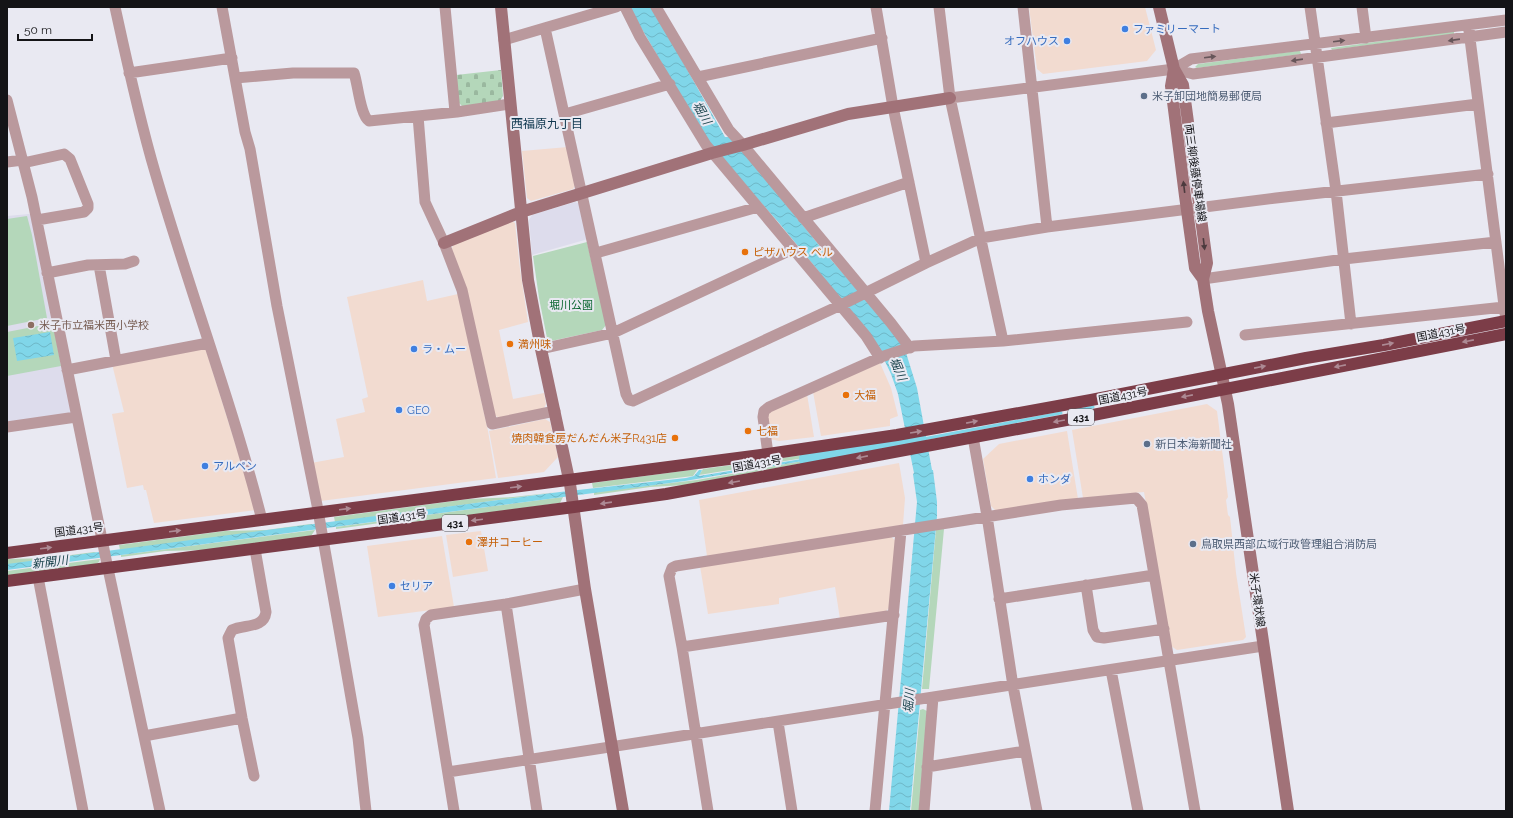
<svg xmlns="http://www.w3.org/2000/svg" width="1513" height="818" viewBox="0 0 1513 818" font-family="Raleway,'Noto Sans JP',sans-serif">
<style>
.commercial{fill:#f2dbd0}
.built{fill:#dddcec}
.green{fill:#b4d7ba}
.cemetery{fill:url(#cemetery-stones)}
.water{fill:url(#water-waves)}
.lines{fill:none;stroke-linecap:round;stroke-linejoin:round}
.stream{stroke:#80d6e9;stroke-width:3}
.river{stroke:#80d6e9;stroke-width:18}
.street{stroke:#ba999d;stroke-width:11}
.secondary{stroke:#a17278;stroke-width:12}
.highway{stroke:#7c3d48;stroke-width:12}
.oneway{fill:#67565a}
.oneway2{fill:#4c3a3e}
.oneway3{fill:#ad8a94}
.shop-dot{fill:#3f7fe0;stroke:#e9e9f2;stroke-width:1.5}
.service-dot{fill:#5c6f8a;stroke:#e9e9f2;stroke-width:1.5}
.food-dot{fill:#e8710a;stroke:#e9e9f2;stroke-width:1.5}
.education-dot{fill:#8d6e63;stroke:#e9e9f2;stroke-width:1.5}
.labels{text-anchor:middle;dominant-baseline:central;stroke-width:4;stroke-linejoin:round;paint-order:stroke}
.shield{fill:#e9e9f2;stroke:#545459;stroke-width:1}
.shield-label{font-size:10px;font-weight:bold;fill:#141417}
.shop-label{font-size:11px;fill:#366cbe;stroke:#e9e9f2;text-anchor:start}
.service-label{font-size:11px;fill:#4e5e75;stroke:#e9e9f2;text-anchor:start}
.street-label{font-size:11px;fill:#141417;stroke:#e9e9f2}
.food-label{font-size:11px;fill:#c56008;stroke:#e9e9f2;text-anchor:start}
.park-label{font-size:11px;fill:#0a6730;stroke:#e9e9f2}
.education-label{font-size:11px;fill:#785e54;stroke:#e9e9f2;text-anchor:start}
.water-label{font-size:12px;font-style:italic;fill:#153e47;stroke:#e9e9f2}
.neighbourhood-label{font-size:12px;fill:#10384f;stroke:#e9e9f2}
</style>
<defs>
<pattern id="cemetery-stones" width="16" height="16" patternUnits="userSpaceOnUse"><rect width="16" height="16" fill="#b4d7ba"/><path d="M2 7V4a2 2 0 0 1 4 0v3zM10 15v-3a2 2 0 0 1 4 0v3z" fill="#9ab89f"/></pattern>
<pattern id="water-waves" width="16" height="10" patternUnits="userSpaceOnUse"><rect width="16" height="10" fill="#80d6e9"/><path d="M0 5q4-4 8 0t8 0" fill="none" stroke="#6eb7c7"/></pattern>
</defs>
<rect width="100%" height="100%" fill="#e9e9f2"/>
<!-- commercial -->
<path class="commercial" d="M1029 7H1145L1156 50 1147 61 1043 74 1037 69Z
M568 147 576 183 573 189 531 201 527 198 522 151Z
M511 221 515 223 520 269 528 322 499 330 513 399 544 393 546 404 543 410 499 418 494 415 451 251 453 245Z
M423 280 427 301 458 294 488 431 496 478 321 501 311 463 344 457 336 419 365 412 362 399 368 397 347 297Z
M205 347 256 510 154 523 146 490H144L143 485 127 488 112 414 124 412 112 364Z
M880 363 891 388 898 416 890 419V426L821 436 813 392Z
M807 394 814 437 779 441 770 439 767 417 771 411Z
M1207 404 1217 411 1228 497 1226 500 1228 515 1230 517 1236 573 1246 637 1243 640 1177 650 1171 646 1144 492 1083 498 1072 430Z
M545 419 550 422 558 457 544 472 498 478 489 431Z
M1067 431 1078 499 996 511 991 506 983 459 999 444Z
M899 463 905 498 903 525 707 556 699 500Z
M481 531 488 571 453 577 446 535Z
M442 536 454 607 378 617 367 546Z
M890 536 896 541 890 607 885 612 840 619 835 587 779 598V604L708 614 700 566Z"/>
<!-- built -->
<path class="built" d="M575 202 580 204 588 239 532 255 529 220 532 215Z
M29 214 33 215 72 413 7 424V216Z"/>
<!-- green -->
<path class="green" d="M1454 31V34L1332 50 1331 48Z
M1297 51H1300L1301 54 1197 68 1195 67 1198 64Z
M27 216 32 235 47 318 7 326V219Z
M587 242 606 325 602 330 551 341 547 338 539 298 533 256Z
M53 323 61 366 7 376V332Z
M897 442V443L699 475 703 469Z
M898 444V445L686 485 650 487 594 495V492L697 480Z
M698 469 693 476 593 488 592 483Z
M558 492 335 522 334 517 469 499 513 497Z
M563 497 560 503 427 521 380 523 336 529V527Z
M310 524 313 525 120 550 119 545 225 531 266 530Z
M936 529H944L929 689H922Z
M315 530 311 536 210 550 165 551 121 557V555Z
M94 552 97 553 7 565V559L48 558Z
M100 559 99 562 96 564 7 576V571Z
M923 709 927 711 919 811H911L920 710Z"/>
<!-- cemetery -->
<path class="cemetery" d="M501 70 503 96 500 101 463 107 459 103 456 75Z"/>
<!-- water -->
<path class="water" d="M629 7H652L725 137H731L827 255 905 345 907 356 917 388 932 470H933L937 502V516L910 811H889L917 502 913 474 914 473 898 394 891 374 880 351 816 268 779 223 709 144Z
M50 332 54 355 17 361 13 338Z
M832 454V456L685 481 7 570V564L560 492 686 478 694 476 699 470H702L699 476Z"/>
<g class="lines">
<!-- stream -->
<path class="stream" d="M1073 411 1093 407
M923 439 1061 413"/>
<!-- river -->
<path class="river" d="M808 459 918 440"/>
<!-- street -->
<path class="street" d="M115 7C127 62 139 118 155 172 189 289 232 403 262 520
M222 7 245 132 250 149 277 306 317 505 339 629 358 738 366 811
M445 7 455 112
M625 7 640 37 706 145 866 336 880 358
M656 7 729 130 743 145 891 323 910 348
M876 7 893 107 926 263
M1023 7 1047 227
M1310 7 1336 191 1351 324
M1362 7 1366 38
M545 28 626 394 629 400 633 401 843 304 926 263 981 238 1047 227 1276 198 1488 174
M1469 31 1506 321
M504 40 616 7
M1174 69 1193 74 1506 32
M129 73 232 58
M698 77 882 38
M235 78 293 73H354C358 84 360 115 369 121L457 112 510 104
M950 98 1174 69 1191 59 1506 20
M7 100 32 197 107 564 160 811
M565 114 670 84
M418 116 425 202 444 243 462 290 492 424 555 411
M1326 123 1478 104
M7 162 23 160
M23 163 64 154 70 159 88 204V208L84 212 37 220
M803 218 909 182
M596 253 758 207
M99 265 116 360
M47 273 88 265 125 264 134 261
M1203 279 1344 259 1496 242
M1245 335 1504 307
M1003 341 1187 322
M541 349 613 333 793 249
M67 370 208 343
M7 427 76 417
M973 437 987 516 1013 686 1037 811
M768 454 763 417 764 411 769 407 881 357 914 346 1003 341 950 98 939 7
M38 577 83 811
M1086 585 1093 630 1097 637 1104 638 1164 629
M999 599 1154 575
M506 604 537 811
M682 647 894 615
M1111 670 1138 811
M778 722 792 811
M144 736 242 718
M927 767 1025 751
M448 772 1263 646
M254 776 242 718 228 638 232 630C244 624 264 629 266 612L255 549
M454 811 424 625 426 619 431 615 506 604 585 589
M708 811 682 647 669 576 672 568 676 566 1061 505 1136 498 1142 505 1195 811
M875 811 901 531
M924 811 933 697"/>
<!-- secondary -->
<path class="secondary" d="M501 7 528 280 541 349 570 484 585 589 623 811
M1159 7 1174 69 1183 85 1207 263 1203 279 1208 311 1228 404 1288 811
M1174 69 1171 86 1185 196 1195 268 1203 279
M444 243 521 212 712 153 743 145 848 114 950 98"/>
<!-- highway -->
<path class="highway" d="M7 553 768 454 897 435 1091 400 1306 358 1384 345 1506 321
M7 581 574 507 666 494 771 475 1093 415 1506 334"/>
</g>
<!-- one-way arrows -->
<defs><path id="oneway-solid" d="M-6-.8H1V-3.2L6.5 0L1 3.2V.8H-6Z"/></defs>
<g class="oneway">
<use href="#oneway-solid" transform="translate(1454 40) rotate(172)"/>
<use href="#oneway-solid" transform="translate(1339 41) rotate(-7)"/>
<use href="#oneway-solid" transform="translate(1210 57) rotate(-7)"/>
<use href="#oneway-solid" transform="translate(1297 60) rotate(172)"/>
</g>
<g class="oneway2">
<use href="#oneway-solid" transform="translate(1184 187) rotate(-97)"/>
<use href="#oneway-solid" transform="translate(1204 244) rotate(83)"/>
</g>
<g class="oneway3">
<use href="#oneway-solid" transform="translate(1468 341) rotate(169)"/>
<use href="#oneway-solid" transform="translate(1388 344) rotate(-11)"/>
<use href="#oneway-solid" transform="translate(1340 366) rotate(169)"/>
<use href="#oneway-solid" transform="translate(1260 367) rotate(-11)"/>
<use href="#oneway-solid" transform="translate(1187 396) rotate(169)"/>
<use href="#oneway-solid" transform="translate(1059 421) rotate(170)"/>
<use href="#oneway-solid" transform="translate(972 422) rotate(-11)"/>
<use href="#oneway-solid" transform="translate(916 432) rotate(-9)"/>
<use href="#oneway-solid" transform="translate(862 457) rotate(169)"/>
<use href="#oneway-solid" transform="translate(734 482) rotate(170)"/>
<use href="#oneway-solid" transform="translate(516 487) rotate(-7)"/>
<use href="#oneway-solid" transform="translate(606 503) rotate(172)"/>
<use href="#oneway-solid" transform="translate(345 509) rotate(-7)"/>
<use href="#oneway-solid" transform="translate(477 520) rotate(173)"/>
<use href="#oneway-solid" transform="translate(175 531) rotate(-7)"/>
<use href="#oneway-solid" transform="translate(46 548) rotate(-7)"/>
</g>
<!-- markers -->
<g class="shop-dot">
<circle cx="1125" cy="29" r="4"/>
<circle cx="1067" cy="41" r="4"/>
<circle cx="414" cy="349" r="4"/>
<circle cx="399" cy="410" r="4"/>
<circle cx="205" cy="466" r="4"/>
<circle cx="1030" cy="479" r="4"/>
<circle cx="392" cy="586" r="4"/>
</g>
<g class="service-dot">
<circle cx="1144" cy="96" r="4"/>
<circle cx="1147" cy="444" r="4"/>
<circle cx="1193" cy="544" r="4"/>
</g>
<g class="food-dot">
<circle cx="745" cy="252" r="4"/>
<circle cx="510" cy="344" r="4"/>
<circle cx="846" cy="395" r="4"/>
<circle cx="748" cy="431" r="4"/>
<circle cx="675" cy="438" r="4"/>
<circle cx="469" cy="542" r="4"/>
</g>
<circle class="education-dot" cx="31" cy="325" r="4"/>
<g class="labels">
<!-- shield labels -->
<g class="shield">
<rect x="1068" y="409" width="26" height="16" rx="3"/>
<rect x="442" y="515" width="26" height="16" rx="3"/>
</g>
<g class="shield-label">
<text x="1081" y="417">431</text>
<text x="455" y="523">431</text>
</g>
<!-- shop labels -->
<g class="shop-label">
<text x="1133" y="29">ファミリーマート</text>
<text x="1059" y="41" text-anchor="end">オフハウス</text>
<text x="422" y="349">ラ・ムー</text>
<text x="407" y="410">GEO</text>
<text x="213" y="466">アルペン</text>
<text x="1038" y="479">ホンダ</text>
<text x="400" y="586">セリア</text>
</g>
<!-- service labels -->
<g class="service-label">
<text x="1152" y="96">米子卸団地簡易郵便局</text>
<text x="1155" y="444">新日本海新聞社</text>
<text x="1201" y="544">鳥取県西部広域行政管理組合消防局</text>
</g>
<!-- street labels -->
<g class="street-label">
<text transform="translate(1195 173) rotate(82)">両三柳後藤停車場線</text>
<text transform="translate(1441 333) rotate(-11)">国道431号</text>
<text transform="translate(1123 396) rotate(-11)">国道431号</text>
<text transform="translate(757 464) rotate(-10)">国道431号</text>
<text transform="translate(402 517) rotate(-8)">国道431号</text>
<text transform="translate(79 530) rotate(-7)">国道431号</text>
<text transform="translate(1257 600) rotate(82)">米子環状線</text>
</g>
<!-- food labels -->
<g class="food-label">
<text x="753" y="252">ピザハウス ベル</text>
<text x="518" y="344">満州味</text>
<text x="854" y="395">大福</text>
<text x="756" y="431">七福</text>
<text x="667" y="438" text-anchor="end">焼肉韓食房だんだん米子R431店</text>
<text x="477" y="542">澤井コーヒー</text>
</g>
<!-- park labels -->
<g class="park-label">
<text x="571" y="305">堀川公園</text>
</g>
<!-- education labels -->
<g class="education-label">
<text x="39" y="325">米子市立福米西小学校</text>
</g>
<!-- water labels -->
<g class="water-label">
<text transform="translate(702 113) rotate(60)">堀川</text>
<text transform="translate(898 369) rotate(67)">堀川</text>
<text transform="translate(50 562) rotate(-7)">新開川</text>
<text transform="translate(909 701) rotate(-85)">堀川</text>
</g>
<!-- neighbourhood labels -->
<g class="neighbourhood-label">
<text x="547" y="124">西福原九丁目</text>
</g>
</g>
<!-- border -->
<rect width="1513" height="818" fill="none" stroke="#141417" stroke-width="16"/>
<!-- scale -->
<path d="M18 34v6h74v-6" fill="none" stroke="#141417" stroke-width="2"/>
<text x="24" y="34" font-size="12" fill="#141417" stroke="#e9e9f2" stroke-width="3" paint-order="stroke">50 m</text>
</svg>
